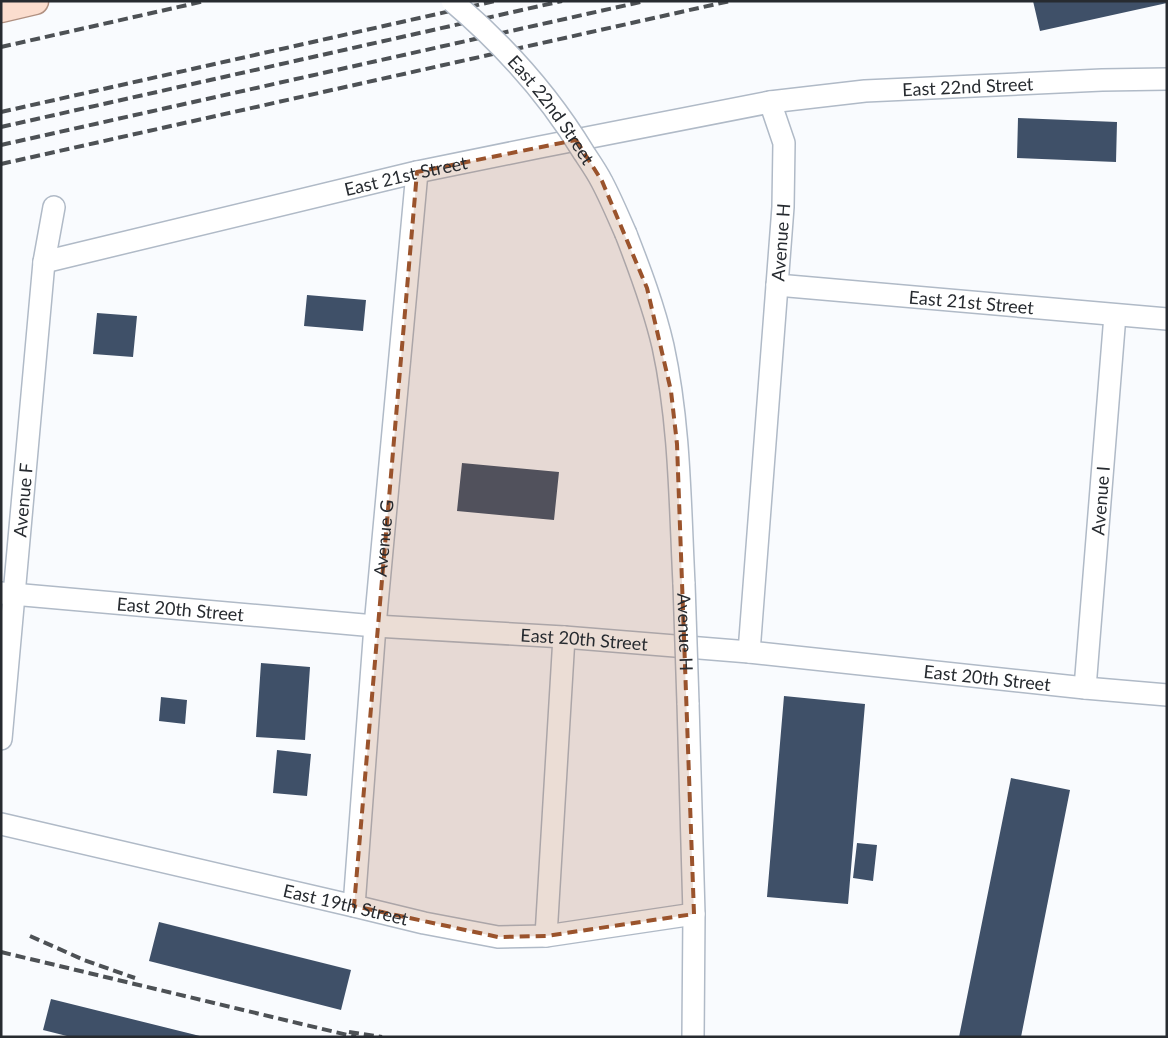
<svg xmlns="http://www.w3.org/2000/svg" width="1168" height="1038" viewBox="0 0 1168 1038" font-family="Lato,sans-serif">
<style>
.building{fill:#3f5068}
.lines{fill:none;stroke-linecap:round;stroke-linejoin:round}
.minor-casing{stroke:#b0bac7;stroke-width:24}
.major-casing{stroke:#b09081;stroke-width:29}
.minor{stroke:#fff;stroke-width:21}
.major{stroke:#fbddce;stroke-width:26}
.rail{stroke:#4d5155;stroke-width:4;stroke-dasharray:10 5;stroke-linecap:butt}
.minor-bridge-casing{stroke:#b0bac7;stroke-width:24;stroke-linecap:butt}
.minor-bridge{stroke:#fff;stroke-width:21}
.marked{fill:#9a532c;fill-opacity:0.2;stroke:#9a532c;stroke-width:4;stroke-dasharray:10 6;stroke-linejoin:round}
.labels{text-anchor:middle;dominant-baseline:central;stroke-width:5;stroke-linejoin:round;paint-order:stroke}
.street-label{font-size:18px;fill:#272b30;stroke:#fff}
</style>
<rect width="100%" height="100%" fill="#f9fbfe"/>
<!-- building -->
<path class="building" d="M1033 1H1167V3L1040 31Z
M1018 118 1117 122 1116 162 1017 158Z
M307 295 366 300 363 331 304 326Z
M97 313 137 316 133 357 93 354Z
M462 463 559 472 554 520 457 511Z
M261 663 310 667 305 740 256 737Z
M784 696 865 704 848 904 767 897Z
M161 697 187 700 185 724 159 721Z
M277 750 311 754 307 796 273 793Z
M1011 778 1070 790 1021 1037H959Z
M857 843 877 845 873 881 853 878Z
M159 922 351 970 341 1010 149 961Z
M51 999 200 1036V1037H71L43 1030Z"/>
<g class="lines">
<!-- minor casing -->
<g class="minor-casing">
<g id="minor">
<path d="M626 234C640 270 654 307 663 346 680 424 680 505 684 584"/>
<path id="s1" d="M44 262 417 172 540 147 770 102 865 91 1102 80 1167 79"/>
<path id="s2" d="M777 285 1167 319"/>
<path id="s3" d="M1 593 375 626 564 637 749 652 1085 688 1167 695"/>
<path id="s4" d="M749 652 783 207 784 143 770 102"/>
<path id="s5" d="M1085 688 1115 315"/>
<path d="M688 703 694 914 693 1037"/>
<path id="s6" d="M1 739 44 262 54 207"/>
<path id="s7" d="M1 824 354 906 424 923 498 937 546 936 694 914"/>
<path id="s8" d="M354 906 375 626 417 172"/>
<path d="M546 936 564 637"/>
</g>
</g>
<!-- major casing -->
<g class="major-casing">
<path id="major" d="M1 9 35 1"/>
</g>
<!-- minor -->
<use href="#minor" class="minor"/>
<!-- major -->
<use href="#major" class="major"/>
<!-- rail -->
<path class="rail" d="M1 47 205 1
M1 112 495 1
M1 127 562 1
M1 145 645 1
M1 164 730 1
M30 936 84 960 135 978
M1 952 356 1037
M349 1032 382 1037"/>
<!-- minor-bridge casing -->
<g class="minor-bridge-casing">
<g id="minor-bridge">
<path id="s9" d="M452 1C504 45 549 95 584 153 590 162 597 172 602 182 611 199 618 216 626 234"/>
<path id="s10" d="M684 584 688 703"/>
</g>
</g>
<!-- minor-bridge -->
<use href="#minor-bridge" class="minor-bridge"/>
</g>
<!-- marked area -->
<path class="marked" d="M576 140 602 181 647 288 671 391 677 444 694 914 546 936 498 937 354 906 417 172Z"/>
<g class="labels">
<!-- street labels -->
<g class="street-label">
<text stroke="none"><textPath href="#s1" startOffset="942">East 22nd Street</textPath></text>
<text stroke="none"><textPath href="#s9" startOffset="148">East 22nd Street</textPath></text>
<text stroke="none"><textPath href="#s1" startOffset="372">East 21st Street</textPath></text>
<text stroke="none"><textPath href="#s4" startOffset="411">Avenue H</textPath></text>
<text stroke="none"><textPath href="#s2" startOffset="195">East 21st Street</textPath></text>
<text stroke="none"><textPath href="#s6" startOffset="240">Avenue F</textPath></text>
<text stroke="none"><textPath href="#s5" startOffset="188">Avenue I</textPath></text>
<text stroke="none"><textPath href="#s8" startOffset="369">Avenue G</textPath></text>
<text stroke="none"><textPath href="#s3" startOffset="180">East 20th Street</textPath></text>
<text stroke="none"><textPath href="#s10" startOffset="48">Avenue H</textPath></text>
<text stroke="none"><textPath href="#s3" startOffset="585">East 20th Street</textPath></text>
<text stroke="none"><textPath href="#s3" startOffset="990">East 20th Street</textPath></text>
<text stroke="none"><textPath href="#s7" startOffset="354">East 19th Street</textPath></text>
</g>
</g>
<!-- border -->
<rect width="1168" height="1038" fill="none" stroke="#272b30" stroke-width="5"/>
</svg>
